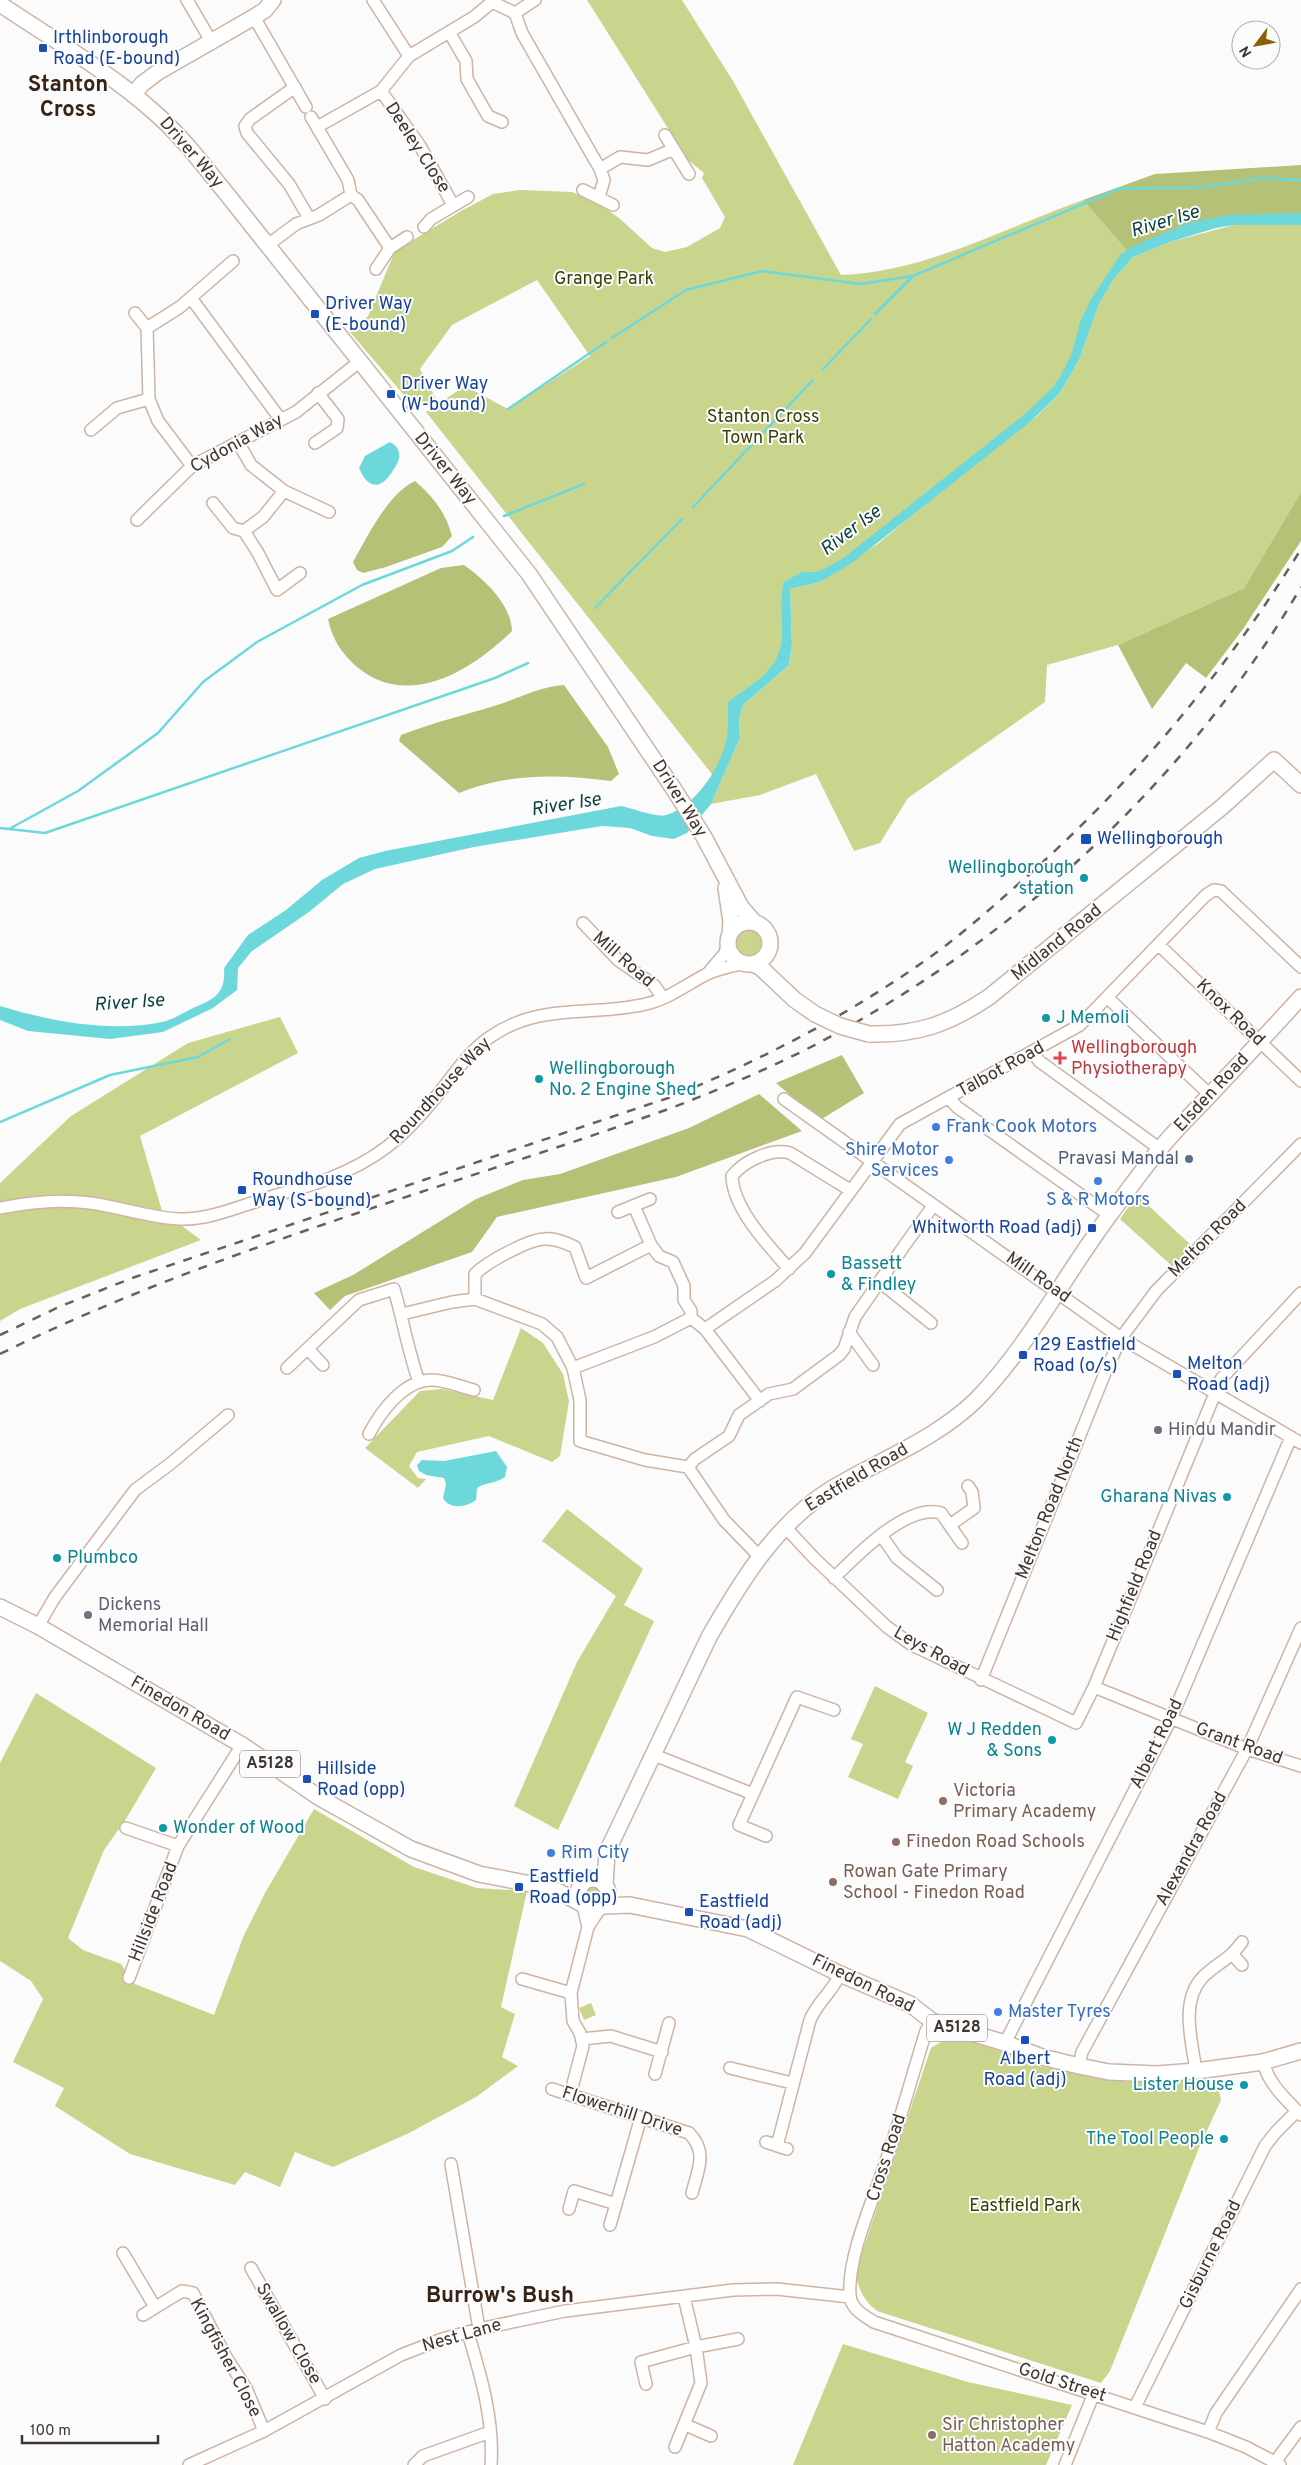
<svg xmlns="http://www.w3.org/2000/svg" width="1301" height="2465" viewBox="0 0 1301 2465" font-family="Overpass,sans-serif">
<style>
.green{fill:#c9d58d}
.forest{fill:#b5c176}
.water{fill:#6dd8dc}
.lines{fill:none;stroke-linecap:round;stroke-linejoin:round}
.stream{stroke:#6dd8dc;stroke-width:2.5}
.minor-casing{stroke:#ceb4a3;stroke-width:14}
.major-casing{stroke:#ceb4a3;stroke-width:18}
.minor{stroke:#fff;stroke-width:11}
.major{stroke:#fff;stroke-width:15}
.rail{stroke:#68615b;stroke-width:2.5;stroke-dasharray:9 9;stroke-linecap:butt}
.major-bridge-casing{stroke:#ceb4a3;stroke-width:18;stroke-linecap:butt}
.major-bridge{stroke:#fff;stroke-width:15}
.transit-dot{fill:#1a4fb4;stroke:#fbfbfb;stroke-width:2}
.culture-dot{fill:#0f9aa8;stroke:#fbfbfb;stroke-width:2}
.health-dot{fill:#e0444e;stroke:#fbfbfb;stroke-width:2}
.shop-dot{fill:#3f7fe0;stroke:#fbfbfb;stroke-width:2}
.service-dot{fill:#5c6f8a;stroke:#fbfbfb;stroke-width:2}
.worship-dot{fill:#6b7280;stroke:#fbfbfb;stroke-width:2}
.education-dot{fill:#8d6e63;stroke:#fbfbfb;stroke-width:2}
.labels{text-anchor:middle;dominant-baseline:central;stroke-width:4;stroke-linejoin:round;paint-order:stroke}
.shield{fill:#fbfbfb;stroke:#77706c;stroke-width:1}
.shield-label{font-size:16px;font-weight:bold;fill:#3f352e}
.transit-label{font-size:18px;fill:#164399;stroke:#fbfbfb;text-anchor:start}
.street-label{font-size:18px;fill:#3f352e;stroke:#fbfbfb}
.park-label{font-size:18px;fill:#3a3f04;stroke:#fbfbfb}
.culture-label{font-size:18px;fill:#0d838f;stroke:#fbfbfb;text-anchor:end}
.health-label{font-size:18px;fill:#be3a42;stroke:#fbfbfb;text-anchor:start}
.shop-label{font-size:18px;fill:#366cbe;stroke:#fbfbfb;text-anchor:start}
.service-label{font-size:18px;fill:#4e5e75;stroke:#fbfbfb;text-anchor:end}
.worship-label{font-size:18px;fill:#5b616d;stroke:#fbfbfb;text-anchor:start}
.education-label{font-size:18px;fill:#785e54;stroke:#fbfbfb;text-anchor:start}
.water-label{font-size:19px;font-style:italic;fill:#0d4042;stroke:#fbfbfb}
.district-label{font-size:22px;font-weight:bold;fill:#372416;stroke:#fbfbfb}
</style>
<rect width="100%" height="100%" fill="#fbfbfb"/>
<!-- green -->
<path class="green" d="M587 0H682L733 81 841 275C926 272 1004 228 1083 200L1129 253 1105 281 1080 350 1034 416 823 577 783 587V663L735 704 731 743 715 778 426 412 465 386 508 409 590 356 537 280 452 325 420 369 436 399 414 407 350 332 368 316 395 251 461 211 493 194 520 190 572 192 595 201 619 218 652 248 665 252 687 247 720 228 725 217 702 178 704 173 688 160Z
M1234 225H1301V492L1244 588 1118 645 1047 665 1045 702 908 798 880 843 854 851 816 774 760 795 711 804 740 738 739 719 743 705 789 665 792 644 790 589 820 582 879 543 936 495 1036 417 1060 393 1079 360 1099 304 1113 280 1133 257 1170 242Z
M734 942a15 15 0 1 1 30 0a15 15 0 1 1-30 0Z
M280 1017 298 1053 140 1136 162 1211 201 1240 20 1309 0 1321V1183L71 1116 188 1043Z
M1137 1195 1192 1246 1172 1266 1120 1219Z
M521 1328 543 1343 563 1374 569 1401 560 1456 552 1462 489 1436 417 1452 409 1466 418 1478 426 1479 418 1488 365 1448 420 1391 442 1389 493 1400Z
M567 1509 643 1569 624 1605 654 1621 558 1830 514 1806 577 1662 616 1596 542 1541Z
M875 1686 928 1713 905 1762 913 1766 898 1799 848 1777 863 1744 851 1739Z
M36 1693 156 1768 126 1819 104 1850 68 1938 83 1950 121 1964 135 1984 214 2015 244 1935 265 1893 314 1809 414 1867 477 1888 527 1891 501 2007 515 2014 502 2057 518 2066 476 2097 409 2133 333 2167 295 2152 280 2187 245 2172 235 2185 130 2154 55 2106 64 2088 13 2062 43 1999 31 1981 0 1961V1763Z
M586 1894a7 7 0 1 1 14 0a7 7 0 1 1-14 0Z
M591 2003 596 2015 584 2020 579 2008Z
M949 2037 982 2042 1039 2066 1126 2082 1216 2079 1221 2100 1199 2148 1110 2371 1101 2383 877 2311C863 2300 859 2289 855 2273L931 2048Z
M843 2344 968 2382 1072 2405 1046 2465H793Z"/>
<!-- forest -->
<path class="forest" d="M1301 165V219L1236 221 1129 253 1083 200 1155 174Z
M415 481C433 496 446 513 452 536L442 547 386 567 363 573 357 570 353 562C368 535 388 494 415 481Z
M1301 492V541L1243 629 1206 678 1186 663 1152 709 1118 645 1244 588Z
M464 565C485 580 511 604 512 631 472 670 409 710 357 667 342 654 332 639 328 619L441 568Z
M564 685 608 747 619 774 611 781C558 774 509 773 459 793L399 741 401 735C432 723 465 715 497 705 519 698 542 686 564 685Z
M842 1055 864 1093 820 1120 776 1083Z
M759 1094 802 1131 676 1177 497 1217 472 1252 345 1296 330 1310 314 1293 353 1275 476 1199 523 1180 560 1174 689 1128Z"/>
<!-- water -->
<path class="water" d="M1301 213V225H1234L1216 228 1170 242 1133 257 1113 280 1099 304 1079 360 1060 393 1030 422 852 563 820 582 790 589 792 644 789 665 743 705 739 719 740 738 711 804 687 833 674 839 652 836 630 828 602 826 474 847 375 869 343 884 309 912 252 951 238 968 237 990 213 1008 163 1032 110 1039 28 1031 0 1020V1006C50 1021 110 1033 162 1022 172 1020 183 1013 193 1008 215 999 226 993 224 968L248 935 286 910 322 880 359 858 385 851 621 806C632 808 657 818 666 815 695 807 723 765 727 736 729 725 728 713 728 702 757 680 784 669 782 628 782 612 780 597 784 582L802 572H816L824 569 842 559 1025 414 1053 387 1061 375 1072 353 1080 322 1091 299 1120 255 1131 247 1188 223 1229 215Z
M390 442C395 445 399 448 399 454 400 461 395 467 392 472 379 492 367 487 359 468L365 456Z
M496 1451 507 1467 505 1477C495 1484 486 1482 477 1488L476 1500C467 1507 449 1510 443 1498L446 1484 444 1478 426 1475 419 1471 417 1465 422 1460 444 1461Z"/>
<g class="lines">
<!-- stream -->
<path class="stream" d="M875 314 913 276 1118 189 1203 187 1262 178 1301 180
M612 338 686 290 762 271 860 284 912 276
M822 370 871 319
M508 409 606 342
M693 507 813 380
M504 516 584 484
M595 608 682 519
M0 828 45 833 495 678 528 663
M11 828 78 791 158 733 203 682 257 642 362 585 452 551 473 537
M0 1122 110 1075 198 1057 230 1039"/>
<!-- minor casing -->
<g class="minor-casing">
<path id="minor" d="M187 0 211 41
M373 0 409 56
M492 2 515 13
M515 13 522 33 600 169 604 180 599 197
M515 13 535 0
M254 17 306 107
M449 32 466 61 467 79 488 116 502 122
M295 87 250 119 245 126 247 133 289 184 309 218
M381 91 420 146 453 205
M311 117 348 180 351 195
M317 127 381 91 409 56 474 17 492 2
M665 135 689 174
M600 169 620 157 648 160 674 149
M583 190 613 205
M351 195 358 200 390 248
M424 227 431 219 468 197
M268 245 296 224 319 215 351 195
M376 269 390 248 407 237
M191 298 281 420
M135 313 147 328 149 399 158 421 192 466
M147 328 180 307 233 261
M91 430 117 408 149 399
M238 442 251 465 284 491 329 512
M315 443 337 428 338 419 318 393
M213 503 233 528 244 531 258 553 277 590 300 573
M137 520 192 466 296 412 359 362
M244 531 263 517 284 491
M583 923 618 960 654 985 663 998
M1159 945 1301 1081
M708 973 725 953 728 941
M1108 998 1210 1095
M1033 1052 1039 1061 1160 1149
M949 1098 957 1107 1109 1215
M784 1099 1121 1338 1301 1443
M634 1206 651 1245 659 1256 673 1262 684 1286V1300L691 1311V1318
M0 1208C30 1202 60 1199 90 1203 121 1207 149 1218 180 1219 208 1220 238 1207 264 1199 285 1192 307 1187 328 1179 376 1160 402 1139 435 1098 452 1077 467 1053 490 1037 540 1002 591 1017 646 1004 668 999 686 985 705 975 717 969 732 966 745 963
M618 1212 650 1199
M904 1246 933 1206
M789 1269C768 1245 733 1209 732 1176 744 1161 771 1148 790 1153L850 1190
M880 1282 931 1323
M475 1299V1274C487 1262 529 1239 545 1239 555 1238 566 1243 575 1247L586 1278 651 1245
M402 1314 452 1302 475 1299 542 1324 557 1337 573 1368 580 1400V1441L645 1460 688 1467 724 1520 760 1557
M691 1318 705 1329 760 1401
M705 1329 775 1281 805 1253 900 1124 1080 1025 1206 895 1214 890 1221 891 1301 967
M849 1332 873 1365
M308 1349 323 1365
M287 1368 359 1300 394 1289C403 1320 408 1351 419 1382
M573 1368 654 1337 691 1318
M369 1434C381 1411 404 1380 432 1380 445 1380 461 1387 474 1390
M688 1467 695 1459 729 1436 739 1415 769 1394 793 1389 839 1355 844 1349 855 1317 902 1249
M950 1525 974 1508 972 1492 968 1486
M787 1529 814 1558 887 1627 912 1645 1076 1723 1094 1687 1221 1379 1301 1293
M881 1535 897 1558 937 1590
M834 1578C856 1556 907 1503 941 1513L962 1543
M38 1626 55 1597 135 1490 170 1464 228 1415
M981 1680 1107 1368 1121 1338 1156 1291 1301 1144
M1094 1687 1247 1749 1301 1766
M654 1755 753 1794
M126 1828 178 1846
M766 1836 739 1825 797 1697 834 1710
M583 1906 588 1927
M1233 1955 1242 1965
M129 1978 178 1846 242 1745
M522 1979 571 1993
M932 2021 926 2031C913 2073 902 2114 888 2155 876 2194 847 2255 850 2295 851 2309 863 2315 874 2322L1208 2432 1246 2447 1280 2465
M582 2039 611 2036 662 2052
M1005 2043 1171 1719 1291 1437
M1263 2062C1269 2085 1286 2099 1301 2115
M1079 2066 1082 2052 1247 1749 1301 1628
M730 2068 792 2083
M1196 2071C1192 2042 1180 2002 1202 1978 1216 1963 1229 1961 1242 1942
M655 2074 669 2023
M552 2089 689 2133C708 2152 698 2170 692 2193
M570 2095 583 2046 580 2033 573 2021 571 1993 588 1927 601 1907
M766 2142 787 2149
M777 2146 810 2020C818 2001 831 1994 840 1974
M451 2164 479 2329
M569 2209 574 2191 616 2204
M610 2225 641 2117
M123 2253 155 2307
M251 2268 325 2399
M143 2315 182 2291 193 2293 226 2357 246 2388 264 2431
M468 2333C481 2376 494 2420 491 2465
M646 2384 641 2362 696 2347 738 2339
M1135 2407 1265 2146 1276 2132 1297 2111
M686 2425 711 2436
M1208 2432 1216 2413 1301 2289
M675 2447 701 2383 696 2347 684 2297
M1275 2462 1301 2427
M189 2465 264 2431 401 2355 442 2339 479 2329 565 2311 733 2290 777 2289 850 2297
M414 2465 423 2456 490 2432
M1065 2465 1094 2393"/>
</g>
<!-- major casing -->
<g class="major-casing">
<path id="major" d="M0 4C52 39 108 71 154 112 183 137 206 169 230 198L529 574 675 791 704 837 741 907 754 922
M134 94 142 84 158 72 254 17 265 10 273 0
M726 888 731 922 730 933
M728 943a21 21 0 1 1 42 0a21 21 0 1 1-42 0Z
M752 964 760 967 795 1000 815 1014
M869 1034C918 1035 949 1024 989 997L1222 807 1274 760 1301 785
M0 1607 38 1626 242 1745 320 1798 411 1849 479 1874 552 1888 580 1903
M578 1894a15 15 0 1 1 30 0a15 15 0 1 1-30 0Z
M605 1885 607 1852 709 1637C741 1581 777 1522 833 1488 880 1460 936 1439 976 1400 1029 1346 1065 1274 1111 1213 1127 1192 1142 1170 1159 1150 1174 1131 1191 1115 1207 1098 1239 1064 1270 1031 1301 997
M603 1906 630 1905 748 1929 840 1974 910 2004 932 2021 1005 2043 1042 2057 1079 2066 1109 2072 1157 2074 1196 2071 1263 2062 1301 2051"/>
</g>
<!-- minor -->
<use href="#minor" class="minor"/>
<!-- major -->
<use href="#major" class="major"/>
<!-- rail -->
<path class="rail" d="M0 1335 61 1306 135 1277 671 1097C764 1059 852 1013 933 955 962 934 989 910 1015 887 1126 790 1224 675 1301 549
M0 1354C215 1248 449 1188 674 1107 730 1085 785 1062 837 1033 1025 930 1193 773 1301 587"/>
<!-- major-bridge casing -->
<g class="major-bridge-casing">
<path id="major-bridge" d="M815 1014 840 1026 869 1034"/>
</g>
<!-- major-bridge -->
<use href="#major-bridge" class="major-bridge"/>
</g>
<!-- markers -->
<g class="transit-dot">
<rect x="38" y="43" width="10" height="10" rx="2.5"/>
<rect x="310" y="309" width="10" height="10" rx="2.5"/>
<rect x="386" y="389" width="10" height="10" rx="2.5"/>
<rect x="1080" y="833" width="12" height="12" rx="2.5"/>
<rect x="237" y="1185" width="10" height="10" rx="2.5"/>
<rect x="1087" y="1223" width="10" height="10" rx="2.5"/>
<rect x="1018" y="1350" width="10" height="10" rx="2.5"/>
<rect x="1172" y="1369" width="10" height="10" rx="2.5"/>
<rect x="302" y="1774" width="10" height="10" rx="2.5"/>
<rect x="514" y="1882" width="10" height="10" rx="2.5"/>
<rect x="684" y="1907" width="10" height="10" rx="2.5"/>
<rect x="1020" y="2035" width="10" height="10" rx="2.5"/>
</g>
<g class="culture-dot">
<circle cx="1084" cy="878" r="5"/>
<circle cx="1046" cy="1018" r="5"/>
<circle cx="539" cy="1079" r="5"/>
<circle cx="831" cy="1274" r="5"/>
<circle cx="1227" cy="1497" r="5"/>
<circle cx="57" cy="1558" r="5"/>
<circle cx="1052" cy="1740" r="5"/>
<circle cx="163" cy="1828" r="5"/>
<circle cx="1244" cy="2085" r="5"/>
<circle cx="1224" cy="2139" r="5"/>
</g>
<path class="health-dot" d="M1057.5 1050.5h5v5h5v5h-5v5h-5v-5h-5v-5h5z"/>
<g class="shop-dot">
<circle cx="936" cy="1127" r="5"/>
<circle cx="949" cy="1160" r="5"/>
<circle cx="1098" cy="1181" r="5"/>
<circle cx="551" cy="1853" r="5"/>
<circle cx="998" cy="2012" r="5"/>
</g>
<circle class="service-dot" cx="1189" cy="1159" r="5"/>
<g class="worship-dot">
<circle cx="1158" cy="1430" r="5"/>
<circle cx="88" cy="1615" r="5"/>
</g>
<g class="education-dot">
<circle cx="943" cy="1801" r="5"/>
<circle cx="896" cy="1842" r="5"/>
<circle cx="833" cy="1882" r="5"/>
<circle cx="932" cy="2435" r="5"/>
</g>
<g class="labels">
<!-- shield labels -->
<g class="shield">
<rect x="240" y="1750.5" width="60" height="27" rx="4"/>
<rect x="927" y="2014.5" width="60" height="27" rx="4"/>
</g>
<g class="shield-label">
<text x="270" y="1764">A5128</text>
<text x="957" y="2028">A5128</text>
</g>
<!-- transit labels -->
<g class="transit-label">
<text x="53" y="38">Irthlinborough<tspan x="53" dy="21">Road (E-bound)</tspan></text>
<text x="325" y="304">Driver Way<tspan x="325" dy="21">(E-bound)</tspan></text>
<text x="401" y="384">Driver Way<tspan x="401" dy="21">(W-bound)</tspan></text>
<text x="1097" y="839">Wellingborough</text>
<text x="252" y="1180">Roundhouse<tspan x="252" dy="21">Way (S-bound)</tspan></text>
<text x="1082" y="1228" text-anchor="end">Whitworth Road (adj)</text>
<text x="1033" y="1345">129 Eastfield<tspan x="1033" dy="21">Road (o/s)</tspan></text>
<text x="1187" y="1364">Melton<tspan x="1187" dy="21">Road (adj)</tspan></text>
<text x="317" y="1769">Hillside<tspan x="317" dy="21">Road (opp)</tspan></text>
<text x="529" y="1877">Eastfield<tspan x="529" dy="21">Road (opp)</tspan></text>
<text x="699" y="1902">Eastfield<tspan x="699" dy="21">Road (adj)</tspan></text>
<text x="1025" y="2059" text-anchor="middle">Albert<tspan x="1025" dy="21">Road (adj)</tspan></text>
</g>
<!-- street labels -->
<g class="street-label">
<text transform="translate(417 148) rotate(57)">Deeley Close</text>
<text transform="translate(191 153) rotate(49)">Driver Way</text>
<text transform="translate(237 444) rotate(-29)">Cydonia Way</text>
<text transform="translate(445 469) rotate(51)">Driver Way</text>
<text transform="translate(679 799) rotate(58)">Driver Way</text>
<text transform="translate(1057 943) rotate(-39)">Midland Road</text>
<text transform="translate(623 960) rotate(41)">Mill Road</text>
<text transform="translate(1230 1013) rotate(44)">Knox Road</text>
<text transform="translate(1001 1070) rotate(-29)">Talbot Road</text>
<text transform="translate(441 1091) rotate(-47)">Roundhouse Way</text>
<text transform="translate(1212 1093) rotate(-47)">Elsden Road</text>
<text transform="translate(1208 1239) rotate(-45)">Melton Road</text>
<text transform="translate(1038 1278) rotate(35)">Mill Road</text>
<text transform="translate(857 1478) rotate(-31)">Eastfield Road</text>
<text transform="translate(1050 1508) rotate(-68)">Melton Road North</text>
<text transform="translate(1135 1586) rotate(-68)">Highfield Road</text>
<text transform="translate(931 1652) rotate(29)">Leys Road</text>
<text transform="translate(180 1709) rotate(30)">Finedon Road</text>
<text transform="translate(1157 1744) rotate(-64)">Albert Road</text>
<text transform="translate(1239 1744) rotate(20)">Grant Road</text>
<text transform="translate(1192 1849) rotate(-61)">Alexandra Road</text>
<text transform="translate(154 1912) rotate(-69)">Hillside Road</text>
<text transform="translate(863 1984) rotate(26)">Finedon Road</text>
<text transform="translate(622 2112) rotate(18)">Flowerhill Drive</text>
<text transform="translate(887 2158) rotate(-72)">Cross Road</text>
<text transform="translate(1211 2255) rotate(-64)">Gisburne Road</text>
<text transform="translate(288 2334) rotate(60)">Swallow Close</text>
<text transform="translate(462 2336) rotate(-16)">Nest Lane</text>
<text transform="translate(225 2358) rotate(62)">Kingfisher Close</text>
<text transform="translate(1062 2383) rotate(18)">Gold Street</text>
</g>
<!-- park labels -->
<g class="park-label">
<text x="604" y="279">Grange Park</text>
<text x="763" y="417">Stanton Cross<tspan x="763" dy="21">Town Park</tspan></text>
<text x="1025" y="2206">Eastfield Park</text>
</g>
<!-- culture labels -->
<g class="culture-label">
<text x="1074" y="868">Wellingborough<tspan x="1074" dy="21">station</tspan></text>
<text x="1056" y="1018" text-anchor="start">J Memoli</text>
<text x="549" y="1069" text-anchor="start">Wellingborough<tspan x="549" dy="21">No. 2 Engine Shed</tspan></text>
<text x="841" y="1264" text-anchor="start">Bassett<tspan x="841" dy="21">&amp; Findley</tspan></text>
<text x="1217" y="1497">Gharana Nivas</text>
<text x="67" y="1558" text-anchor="start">Plumbco</text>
<text x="1042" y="1730">W J Redden<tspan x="1042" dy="21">&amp; Sons</tspan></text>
<text x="173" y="1828" text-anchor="start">Wonder of Wood</text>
<text x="1234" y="2085">Lister House</text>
<text x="1214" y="2139">The Tool People</text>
</g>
<!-- health labels -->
<g class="health-label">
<text x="1071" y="1048">Wellingborough<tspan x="1071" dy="21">Physiotherapy</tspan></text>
</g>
<!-- shop labels -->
<g class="shop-label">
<text x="946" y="1127">Frank Cook Motors</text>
<text x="939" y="1150" text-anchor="end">Shire Motor<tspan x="939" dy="21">Services</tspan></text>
<text x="1098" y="1200" text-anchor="middle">S &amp; R Motors</text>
<text x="561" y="1853">Rim City</text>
<text x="1008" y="2012">Master Tyres</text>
</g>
<!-- service labels -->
<g class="service-label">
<text x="1179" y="1159">Pravasi Mandal</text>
</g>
<!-- worship labels -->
<g class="worship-label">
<text x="1168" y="1430">Hindu Mandir</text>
<text x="98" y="1605">Dickens<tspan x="98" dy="21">Memorial Hall</tspan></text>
</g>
<!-- education labels -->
<g class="education-label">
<text x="953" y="1791">Victoria<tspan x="953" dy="21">Primary Academy</tspan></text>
<text x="906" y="1842">Finedon Road Schools</text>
<text x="843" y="1872">Rowan Gate Primary<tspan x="843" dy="21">School - Finedon Road</tspan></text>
<text x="942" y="2425">Sir Christopher<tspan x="942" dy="21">Hatton Academy</tspan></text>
</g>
<!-- water labels -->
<g class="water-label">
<text transform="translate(1165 222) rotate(-17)">River Ise</text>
<text transform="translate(851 531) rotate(-37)">River Ise</text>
<text transform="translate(566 805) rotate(-9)">River Ise</text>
<text transform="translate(129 1003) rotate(-4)">River Ise</text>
</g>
<!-- district labels -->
<g class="district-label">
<text x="68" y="85">Stanton<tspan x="68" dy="25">Cross</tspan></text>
<text x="500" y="2296">Burrow's Bush</text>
</g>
</g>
<!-- north arrow -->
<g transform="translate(1256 45) rotate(238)"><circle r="24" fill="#fbfbfb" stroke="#b0aca9"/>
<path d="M0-4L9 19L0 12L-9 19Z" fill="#8c6004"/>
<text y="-8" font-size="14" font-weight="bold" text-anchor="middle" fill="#3f352e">N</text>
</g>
<!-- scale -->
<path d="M22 2435v8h136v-8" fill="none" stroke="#3f352e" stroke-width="2.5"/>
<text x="30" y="2435" font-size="15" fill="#3f352e" stroke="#fbfbfb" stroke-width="4" paint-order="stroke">100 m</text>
</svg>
